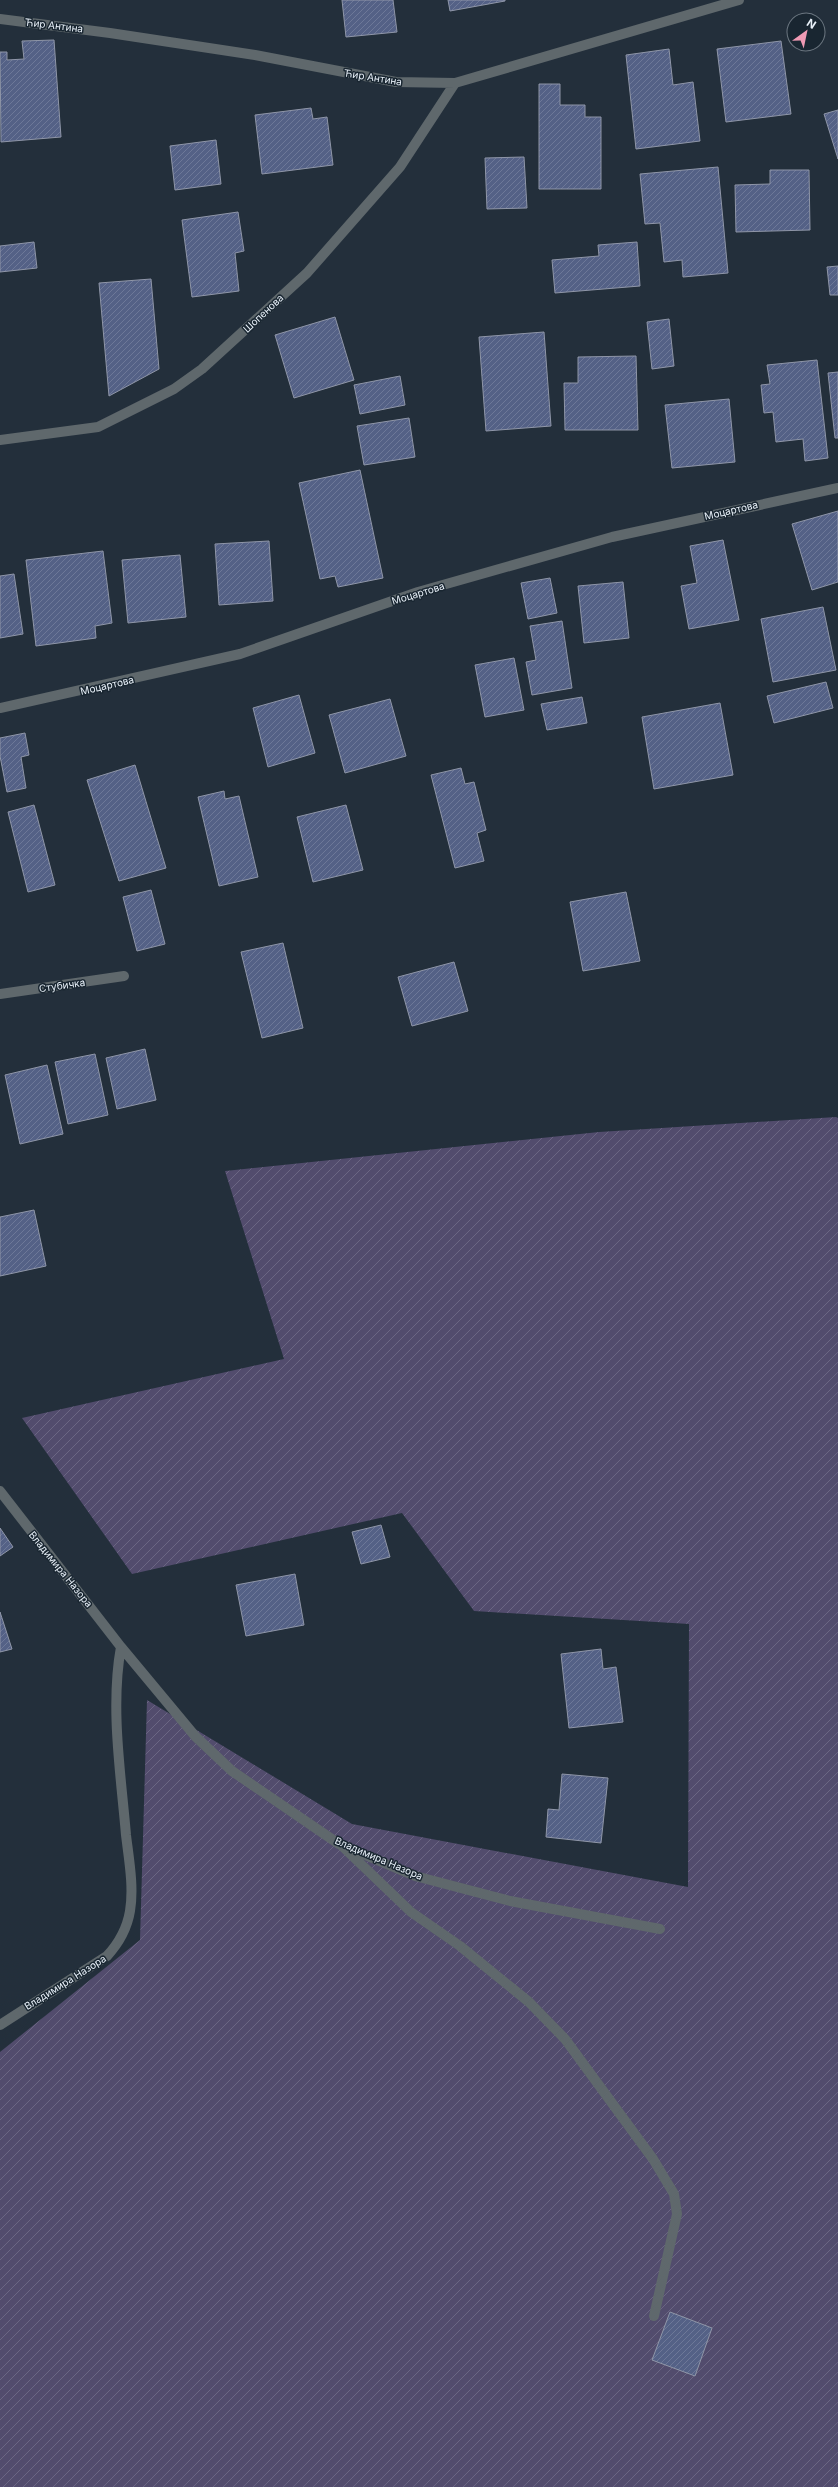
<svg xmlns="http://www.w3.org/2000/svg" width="838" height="2487" viewBox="0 0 838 2487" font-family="Inter,sans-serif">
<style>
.garden{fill:url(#garden-furrows)}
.building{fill:url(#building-hatch);stroke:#8f96a8}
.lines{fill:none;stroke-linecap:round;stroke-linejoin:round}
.service{stroke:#5f686c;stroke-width:10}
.minor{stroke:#5f686c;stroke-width:10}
.labels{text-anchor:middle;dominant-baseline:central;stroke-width:3;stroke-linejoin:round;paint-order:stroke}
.street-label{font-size:10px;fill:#e9f1f9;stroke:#192631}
</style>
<defs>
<pattern id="garden-furrows" width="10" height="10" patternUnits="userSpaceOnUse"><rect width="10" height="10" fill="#524c6d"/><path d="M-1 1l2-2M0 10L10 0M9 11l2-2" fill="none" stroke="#6b6683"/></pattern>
<pattern id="building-hatch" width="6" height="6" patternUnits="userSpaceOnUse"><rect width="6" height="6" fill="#546186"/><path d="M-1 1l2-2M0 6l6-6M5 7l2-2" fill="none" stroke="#6d7898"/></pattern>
</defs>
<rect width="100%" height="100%" fill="#232f3b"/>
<!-- garden -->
<path class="garden" d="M836 1117 838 1118V2487H0V2052L140 1940 147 1700 352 1824 688 1887 689 1624 474 1611 402 1513 132 1574 22 1418 284 1359 225 1171 599 1132Z"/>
<!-- building -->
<path class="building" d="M342 0H393L397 32 346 37Z
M448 0H505V1L450 11Z
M54 40 61 137 1 142 0 52H7V60L24 59 22 41Z
M781 41 791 114 726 122 717 49Z
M669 49 673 85 693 82 700 141 636 149 626 55Z
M539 84H560V105H585V117H601V189H539Z
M311 108 313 119 327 117 333 165 262 174 255 115Z
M838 110V159L824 114Z
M216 140 221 184 175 190 170 146Z
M524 157 527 208 487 209 485 158Z
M718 167 728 273 683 277 682 260 664 262 660 223 645 224 640 174Z
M770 170H809L810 230 736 232 735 185 770 184Z
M238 212 244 251 235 253 239 291 192 297 182 220Z
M34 242 37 268 0 272V246Z
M637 242 640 286 555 293 552 260 599 256 598 245Z
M838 266V295H830L827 267Z
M151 279 159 369 109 396 99 283Z
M335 317 354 380 294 398 275 335Z
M669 319 674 366 652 369 647 322Z
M544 332 551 426 486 431 479 337Z
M636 356 638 430H565L564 383H578V357Z
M817 360 828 458 805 461 803 439 776 442 773 412 764 413 761 385 770 384 767 365Z
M838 372V438H835L828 373Z
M400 376 405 405 360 414 354 385Z
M729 399 735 462 672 468 665 405Z
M409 418 415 457 364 465 357 426Z
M360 470 383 578 338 587 335 576 320 579 299 483Z
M838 511V582L812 590 792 524Z
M723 540 739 620 689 629 681 586 697 583 690 546Z
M269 541 273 601 219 605 215 544Z
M103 551 112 623 95 626 96 638 36 646 26 560Z
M180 555 186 617 128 623 122 560Z
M14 574 23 634 0 638V576Z
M550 578 557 613 528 619 521 583Z
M623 582 629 638 584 643 578 586Z
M823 607 836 670 773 682 761 619Z
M562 621 572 688 532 695 526 662 536 660 530 626Z
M514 658 524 710 485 717 475 665Z
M826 682 833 708 774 723 767 696Z
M299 695 315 753 268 767 253 708Z
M582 697 587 723 547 730 541 704Z
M390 699 406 756 345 773 329 715Z
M720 703 733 775 654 789 642 717Z
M25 733 29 755 21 757 26 788 7 792 0 756V738Z
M135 765 166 868 119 881 87 780Z
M461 768 465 784 474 782 486 830 477 833 484 861 455 868 431 775Z
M224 791 225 799 239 796 258 877 219 886 198 797Z
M34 805 55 885 28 892 8 812Z
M346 805 363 870 313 882 297 817Z
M151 890 165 944 137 951 123 897Z
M626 892 640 961 583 971 570 902Z
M283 943 303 1028 262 1038 241 952Z
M454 962 468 1011 412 1026 398 977Z
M145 1049 156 1100 117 1109 106 1058Z
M95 1054 108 1115 68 1124 55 1062Z
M47 1065 63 1134 20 1144 5 1075Z
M34 1210 46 1266 0 1276V1217Z
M381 1525 390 1557 361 1564 352 1532Z
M0 1528 13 1547 0 1556Z
M295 1574 304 1625 246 1636 236 1585Z
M0 1612 12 1649 0 1652Z
M601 1649 603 1669 616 1667 623 1722 569 1728 561 1654Z
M562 1774 608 1778 601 1843 546 1837 548 1809 559 1810Z
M670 2312 712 2328 695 2376 652 2360Z"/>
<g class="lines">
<!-- service -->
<path class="service" d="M341 1845 411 1912 460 1946 529 2002 565 2039 653 2159 674 2194 677 2214 654 2316"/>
<!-- minor -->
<path class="minor" d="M0 19 110 33 255 55 396 82 455 83 739 0
M0 440 98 427 174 389 202 369 307 273 400 167 455 83
M0 708 240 654 418 592 612 537 838 488
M0 994 124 976
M0 1491 121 1647 195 1736 232 1771 339 1844 415 1876 510 1901 660 1929
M0 2025 107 1956C119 1943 127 1929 130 1911 134 1887 129 1860 126 1835 121 1775 110 1707 121 1647"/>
</g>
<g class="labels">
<!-- street labels -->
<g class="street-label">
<text transform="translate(54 25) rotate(7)">Ћир Антина</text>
<text transform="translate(373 77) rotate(9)">Ћир Антина</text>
<text transform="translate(263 313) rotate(-43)">Шопенова</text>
<text transform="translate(731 510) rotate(-13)">Моцартова</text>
<text transform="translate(418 593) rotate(-17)">Моцартова</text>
<text transform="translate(107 685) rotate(-13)">Моцартова</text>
<text transform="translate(62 985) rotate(-8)">Стубичка</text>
<text transform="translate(61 1569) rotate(51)">Владимира Назора</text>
<text transform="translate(379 1858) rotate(23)">Владимира Назора</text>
<text transform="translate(65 1982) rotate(-32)">Владимира Назора</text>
</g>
</g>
<!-- north arrow -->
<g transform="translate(806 32) rotate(33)"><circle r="19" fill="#192631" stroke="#6c7781"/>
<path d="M0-3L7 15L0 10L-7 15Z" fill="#f09ab4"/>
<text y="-6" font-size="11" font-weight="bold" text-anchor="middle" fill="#e9f1f9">N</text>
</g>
</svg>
